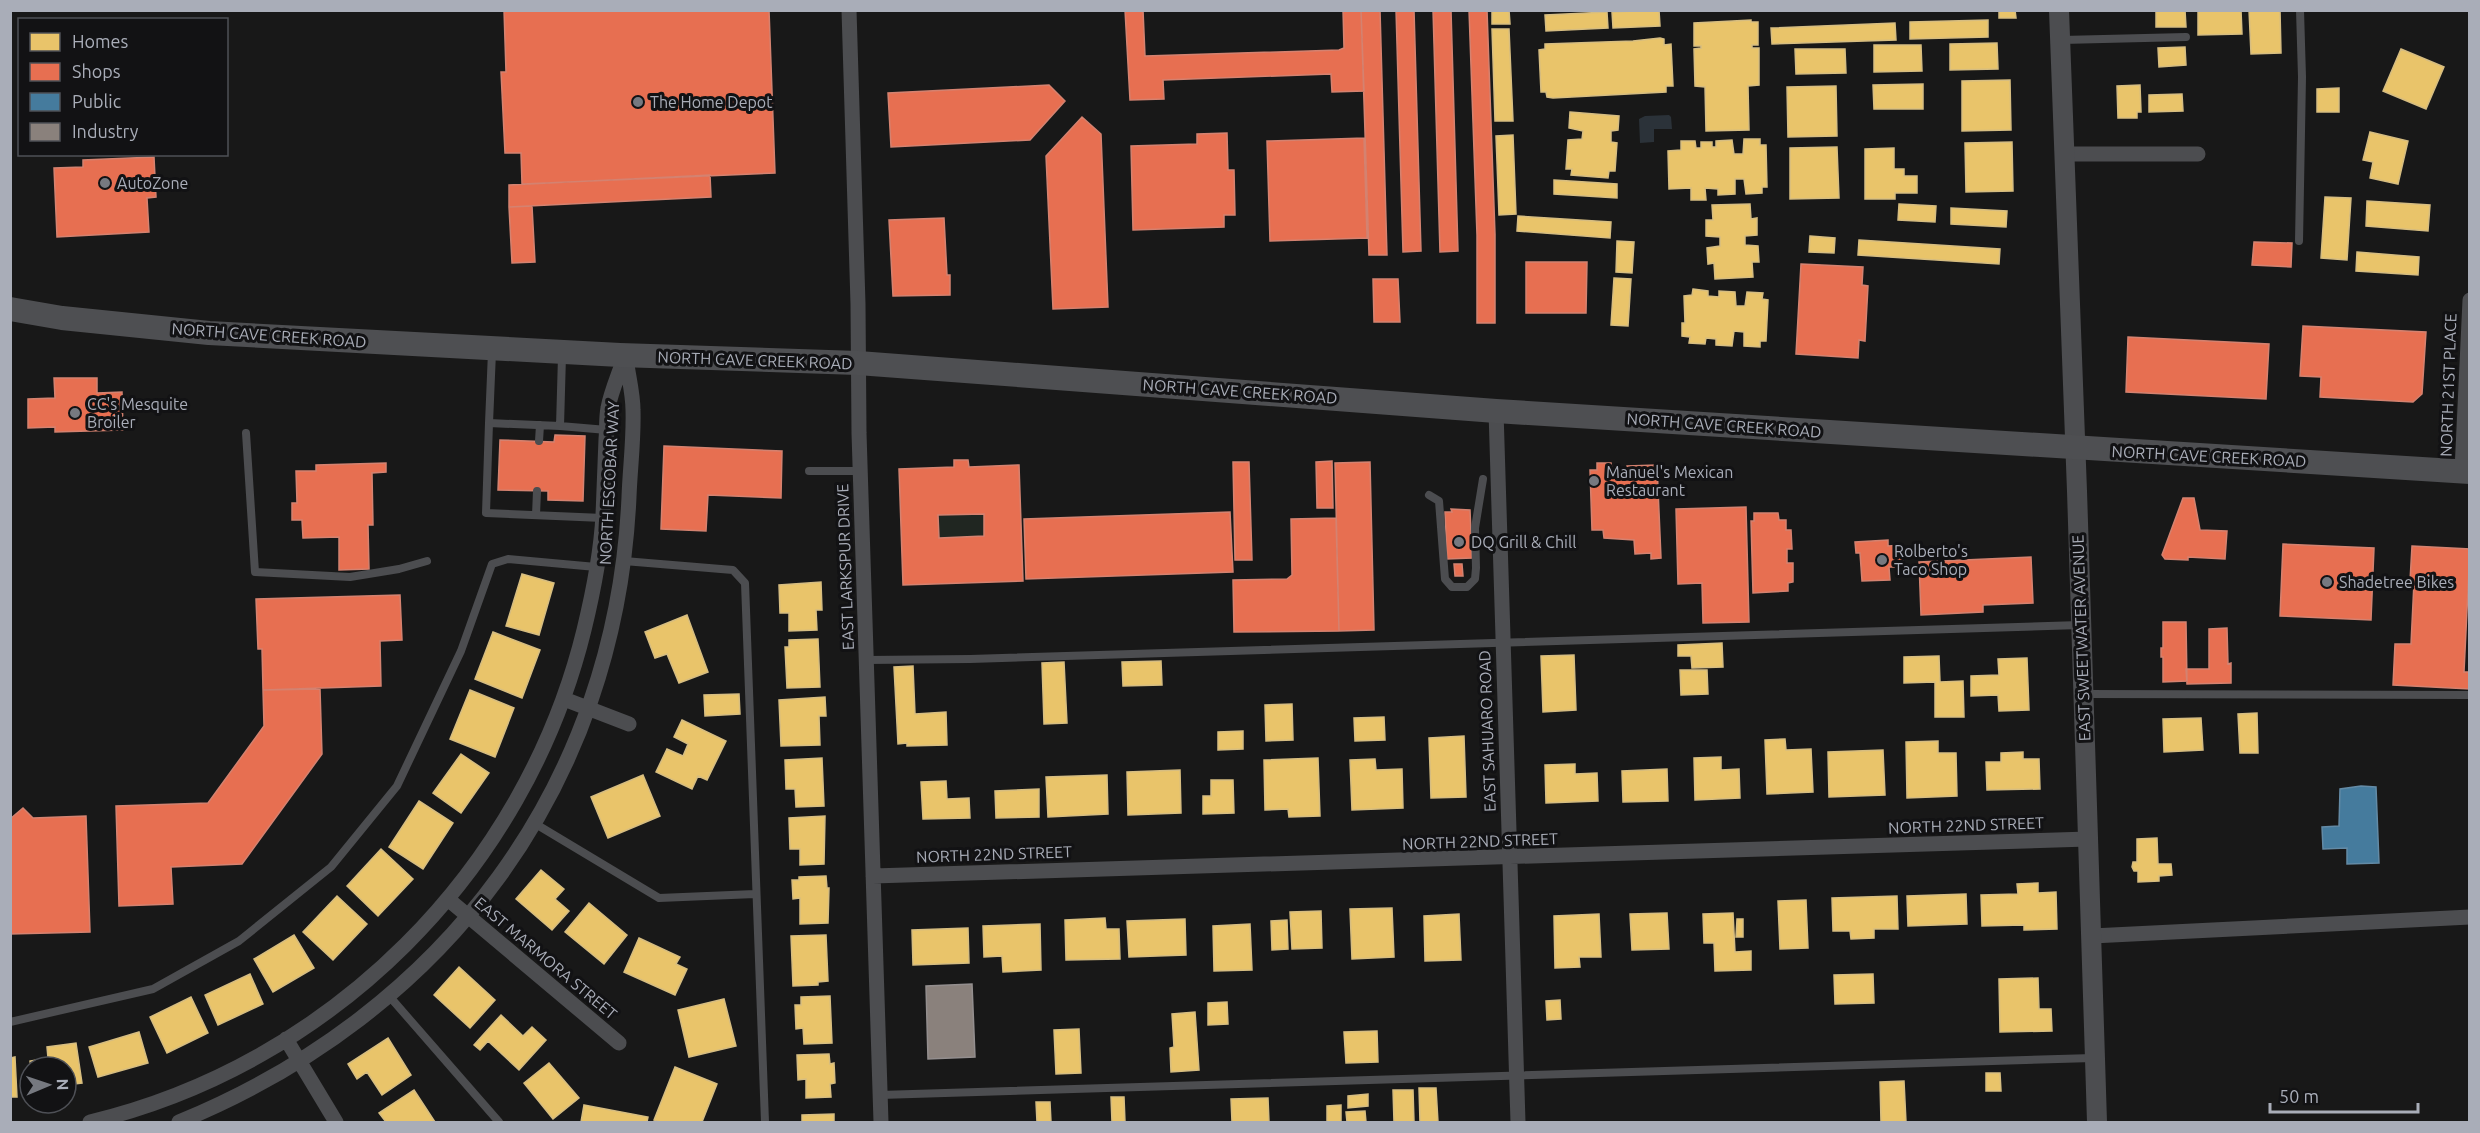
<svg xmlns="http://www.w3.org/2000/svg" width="2480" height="1133" viewBox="0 0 2480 1133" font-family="Ubuntu,sans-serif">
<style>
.green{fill:#202621}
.water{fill:#2b3239}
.homes{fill:#e9c46a;stroke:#d6bd81;stroke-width:1.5}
.shops{fill:#e76f51;stroke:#d48270;stroke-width:1.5;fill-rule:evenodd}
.public{fill:#457b9d;stroke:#638aa5;stroke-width:1.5}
.industry{fill:#8a817c;stroke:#938e8e;stroke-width:1.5}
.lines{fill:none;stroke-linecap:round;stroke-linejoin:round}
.service{stroke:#4c4d50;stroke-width:8}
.minor{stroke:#4c4d50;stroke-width:15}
.tertiary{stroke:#4c4d50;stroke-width:20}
.primary{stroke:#4e4f52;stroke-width:24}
.poi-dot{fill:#767980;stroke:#121214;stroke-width:2}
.labels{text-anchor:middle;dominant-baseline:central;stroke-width:6;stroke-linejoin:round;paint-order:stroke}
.poi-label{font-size:16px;fill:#a9adb8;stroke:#121214;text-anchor:start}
.street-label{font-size:16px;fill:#a9adb8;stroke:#121214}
</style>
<rect width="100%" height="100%" fill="#181818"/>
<!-- green -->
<path class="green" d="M984 514V536L939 538 938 515Z"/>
<!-- water -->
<path class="water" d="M1669 115 1671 117 1672 129H1654V142L1640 143 1639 119 1645 116Z"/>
<!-- homes -->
<path class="homes" d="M1492 10H1509L1510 24H1492Z
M1659 10 1660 26 1613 28 1612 12Z
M1999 10H2015L2016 18H1999Z
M2156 10H2185L2186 27H2156Z
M2198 10H2241L2242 34 2198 35Z
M2249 10H2280L2281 53 2251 54Z
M1607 12 1608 28 1546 31 1545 15Z
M1751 20V22H1758V45H1752V48H1759V85L1748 86 1749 130 1706 131 1705 87 1695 86 1694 49 1701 48V46H1694V23Z
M1988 20V37L1910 39V22Z
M1895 23 1896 40 1772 44 1771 28Z
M1492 29H1509L1513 121H1495Z
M1660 38 1664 39V45L1671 44 1673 86H1666V92L1553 98 1547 97 1546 92H1541L1539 50 1545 49V44L1633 41Z
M1997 43 1998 69 1950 70V44Z
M1874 45H1921L1922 71 1874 72Z
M2185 47 2186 65 2159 67 2158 48Z
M1795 49H1845L1846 73 1796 74Z
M2401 49 2444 67 2426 109 2383 91Z
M2010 80 2011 130 1962 131V81Z
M1923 84V109H1874L1873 85Z
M2140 85 2141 112H2137V118H2118L2117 86Z
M1836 86 1837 136 1788 137 1787 87Z
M2339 88V112H2317V89Z
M2182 94 2183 111 2149 112V95Z
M1570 112 1619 116 1618 130 1611 131V142L1617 143 1615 171H1609L1608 178 1571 175 1572 169H1566L1568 140 1582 139 1583 131 1569 128Z
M2370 132 2408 141 2398 184 2370 178 2373 162 2363 160Z
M1513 135 1516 214 1499 215 1496 136Z
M1744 139H1760V145H1766L1767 187H1762V193L1746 194 1744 179H1735V194L1718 195V189L1705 188 1706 200H1691V188L1669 189 1668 151 1681 150V141H1695L1696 148H1701V142H1712V147H1716V141L1732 140 1734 154H1743Z
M2012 142 2013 191 1966 192 1965 143Z
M1837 147 1839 198 1790 199V148Z
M1894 148V169H1904V176H1917V193H1895V199H1865V149Z
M1554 180 1617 184V198L1554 194Z
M2325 197 2351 198 2347 260 2321 258Z
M2367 201 2430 205 2428 231 2366 226Z
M1750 204 1751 219 1757 218V235L1745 236V245L1758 246 1759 262H1752L1753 277 1715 279 1714 263 1708 264 1707 248 1720 246V237L1706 236V220H1713L1712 205Z
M1899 204 1936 206 1935 222 1898 220Z
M1951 208 2007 211 2006 227 1951 224Z
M1518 216 1611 222 1610 238 1517 231Z
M1810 236 1835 238 1834 253 1809 252Z
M1859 240 2000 249 1999 264 1858 255Z
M1617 241 1634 242 1632 273 1616 272Z
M2357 252 2419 257 2418 275 2356 271Z
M1614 278 1631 279 1628 326 1611 325Z
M1693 289 1708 291V296L1719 297V291L1735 292 1736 306H1745L1747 292 1763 293 1762 299 1768 300 1766 341H1760V347L1744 346V332L1734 331 1732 346 1716 345V339L1706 338 1705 344 1689 343 1690 337 1682 336V323H1685L1684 296 1692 295Z
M522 574 554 583 539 635 506 626Z
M821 582 822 610H816L817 630 789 631V613H780L779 585Z
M687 615 708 672 679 683 667 654 655 658 645 632Z
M493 632 540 650 522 698 475 679Z
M818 639 820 687 787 688 785 647H789V640Z
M1722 643 1723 667 1692 668 1691 656H1678V645Z
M1574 655 1576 710 1543 712 1541 656Z
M1939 656 1940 682 1963 681 1964 717H1935V682L1904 683V657Z
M2027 658 2029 710 1999 711 1998 695 1971 696V676L1999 675 1998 659Z
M1161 661 1162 685 1123 686 1122 662Z
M1064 662 1067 723 1044 724 1042 663Z
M913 666 915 714 946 712 947 745 907 746V743L898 744 894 667Z
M1680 670H1707L1708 694 1681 695Z
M470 690 514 708 495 757 450 739Z
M739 694 740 714 705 716 704 695Z
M825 697 826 716H819L820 745 781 746 779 700Z
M1292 704 1293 740 1266 741 1265 705Z
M2257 713 2258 753H2240L2238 714Z
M1384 717 1385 740 1355 741 1354 718Z
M2201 718 2203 750 2164 752 2163 719Z
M682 720 726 741 707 780 698 776 692 789 656 772 667 749 683 756 688 744 674 737Z
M1243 731V749L1218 750V732Z
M1464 736 1466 797 1431 798 1429 738Z
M1785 739 1786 750 1811 749 1813 792 1767 794 1765 740Z
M1938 741V753H1956L1957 796 1907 798 1906 742Z
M1883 750 1885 795 1829 797 1828 752Z
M2023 752V759H2039L2040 789 1987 790 1986 762H2001V753Z
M461 754 489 773 461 813 433 793Z
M1721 757V770L1739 769 1740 798 1695 800 1694 758Z
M822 758 824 806 796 807 795 789H786L785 760Z
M1318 758 1320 816 1289 817 1288 809 1265 810 1264 760Z
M1375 759 1376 770 1402 769 1403 808 1352 810 1350 760Z
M1575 764V774L1597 773 1598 801 1546 803 1545 765Z
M1667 769 1668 801 1623 802 1622 771Z
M1180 770 1181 813 1128 815 1127 772Z
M643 775 660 816 608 838 591 797Z
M1107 775 1108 814 1048 817 1046 777Z
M1211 780H1233L1234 813 1203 814V796H1211Z
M946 781 947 799 969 798 970 818 923 819 921 782Z
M1039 789V817L996 818 995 791Z
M419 801 453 823 423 869 389 847Z
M825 816 824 864 800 865V849H790L789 818Z
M2157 838 2158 864H2171L2172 875 2159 876V881L2138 882V871H2134L2132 867 2133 862H2137V839Z
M381 849 413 879 378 916 347 886Z
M541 870 564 889 555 899 569 911 552 930 516 899Z
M826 876 827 888H829L828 923 800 924V898L793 899 792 880H799V877Z
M2038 883V893L2056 892 2057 929 2024 930V925L1982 926 1981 895 2018 894 2017 884Z
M1966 894 1967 924 1908 926 1907 896Z
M337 896 367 924 333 960 303 932Z
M1897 896 1898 929H1874V938L1851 939 1850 931H1833L1832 898Z
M1806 900 1808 948 1780 949 1778 901Z
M589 903 627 935 604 964 565 932Z
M1392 908 1394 957 1352 959 1350 909Z
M1321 911 1322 948 1292 949 1290 912Z
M1667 913 1669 949 1632 950 1630 914Z
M1733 913 1735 952 1751 951V970L1715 971 1714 943H1704L1703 914Z
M1459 914 1461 960 1425 961 1424 916Z
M1599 914 1601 957H1579L1580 967 1555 968 1554 916Z
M1105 918 1106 929H1119L1120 959 1066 960 1065 920Z
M1185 919 1186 955 1129 957 1127 921Z
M1737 919H1743V937H1736Z
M1287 920 1288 949 1272 950 1271 921Z
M1040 924 1041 970 1003 972 1002 956 984 957 983 926Z
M1250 924 1252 970 1214 971 1213 926Z
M968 928 969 963 913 965 912 930Z
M294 935 314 968 273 992 254 959Z
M826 935 828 981 818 982V985L793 986 791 936Z
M639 938 680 957 676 964 687 969 675 995 624 972Z
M459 967 495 1000 470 1028 434 995Z
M250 974 263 1004 218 1025 205 995Z
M1873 974 1874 1003 1835 1004 1834 975Z
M2038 978 2039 1009H2051L2052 1031 2000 1032 1999 979Z
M830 996 832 1043 804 1044 803 1028 796 1029 795 1005H801V997Z
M191 997 208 1033 167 1053 150 1017Z
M724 999 736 1046 689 1057 678 1010Z
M1560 1000 1561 1019 1547 1020 1546 1001Z
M1227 1002 1228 1024 1208 1025V1003Z
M1195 1012 1199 1070 1171 1072 1170 1048 1174 1047 1172 1014Z
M501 1015 523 1036 532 1027 546 1040 519 1070 488 1041 480 1050 474 1045Z
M1079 1029 1081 1073 1056 1074 1054 1030Z
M1377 1031 1378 1062 1346 1063 1344 1032Z
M139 1032 148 1063 98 1077 89 1047Z
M388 1038 411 1075 382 1095 367 1072 357 1079 348 1064Z
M76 1043 82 1083 66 1085V1067H31L30 1061 48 1058 47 1047Z
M829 1054 830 1064 834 1063 835 1083 830 1084 831 1097 806 1098V1079L798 1080 797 1055Z
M15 1057 17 1097H10V1058Z
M549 1063 579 1098 553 1119 524 1083Z
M675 1067 717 1084 702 1122H660L654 1120Z
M1986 1073H2000L2001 1091H1986Z
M1904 1081 1906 1122H1881L1880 1082Z
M1419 1088H1436L1438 1122H1420Z
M414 1090 435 1122H386L379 1113Z
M1393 1090H1413L1414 1122H1394Z
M1368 1094V1106L1348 1108V1096Z
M1111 1097H1124L1125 1122H1112Z
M1268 1098 1269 1122H1232L1231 1099Z
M1036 1102H1050L1051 1122H1037Z
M584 1105 648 1117 647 1122H581Z
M1341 1105V1122H1327V1106Z
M1365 1111 1366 1122H1347L1346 1112Z
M834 1114V1122H800H802V1115Z"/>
<!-- shops -->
<path class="shops" d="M504 10H769L775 173 522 184 521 153H505L501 72H506Z
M1125 10H1143L1145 56 1339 50 1344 48 1343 10H1361L1364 91 1332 92 1331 74 1163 80 1164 99 1130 100Z
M1361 10H1380L1387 255H1369Z
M1396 10H1414L1421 251 1403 252Z
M1433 10H1451L1458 251 1440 252Z
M1469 10H1487L1495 234V323H1477V235Z
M1049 85 1065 101 1030 140 891 147 888 93Z
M1082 117 1101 134 1108 307 1053 309 1046 156Z
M1227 133 1228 170H1234L1235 215H1224V227L1133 230 1131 146 1197 144V134Z
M1364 138 1367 238 1270 241 1267 141Z
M154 157 156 197 147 198 149 232 57 237 54 168 83 167V160Z
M710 175 711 197 509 207V185Z
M532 206 535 262 512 263 509 207Z
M944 218 947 275H950V295L893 296 889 220Z
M2254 242 2292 243 2291 267 2252 265Z
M1526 262H1587L1586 313H1526Z
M1801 264 1863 267 1862 285 1868 286 1865 341 1859 340 1858 358 1796 354Z
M1373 279H1398L1400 322H1374Z
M2303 326 2426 332 2422 394 2413 402 2320 397 2321 377 2300 376Z
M2128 337 2269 344 2266 399 2126 392Z
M54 378H97V393L122 392 123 430 55 432V427L28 428V399L55 398Z
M555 435 585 436 583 501 548 500V491L498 490 500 440 554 442Z
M664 446 782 451 781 498 708 495 706 531 661 529Z
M954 460H968L969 467 1019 465 1023 581 903 585 899 469 954 467ZM984 514V536L939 538 938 515Z
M1332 461 1333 508H1317L1316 462Z
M1233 462H1249L1252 560H1235Z
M1370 462 1374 630 1339 631 1335 463Z
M386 463V472L372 473 373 525H368L369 569 339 570V537L303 538 302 520H292V503H297L296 471H316V465Z
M1597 463H1611L1612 470 1627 469V466L1657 465 1661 558 1651 559V553L1635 554 1634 540 1604 538 1603 530H1592L1590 470H1597Z
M2183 498H2194L2200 530 2227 531 2225 559 2188 557V560L2165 559 2162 555Z
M1746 507 1749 622 1703 623 1702 583 1678 584 1676 509Z
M1451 509 1470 510 1472 558 1447 559 1445 512H1452Z
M1230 512 1233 572 1026 579 1024 519Z
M1754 513H1778L1779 520H1786V530H1791L1792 549H1787V563H1793V582L1788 583V591L1753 593 1751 521H1754Z
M1336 518 1339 631 1234 632 1233 580 1287 579 1292 575 1291 519Z
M1888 540V546L1902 545 1903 567H1889L1890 580 1862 581 1860 553H1856L1855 542Z
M2283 544 2374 548 2371 620 2280 616Z
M2412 546 2470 549 2464 672H2470V689L2393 685 2395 644H2411L2414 582 2410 581Z
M2031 557 2033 603 1983 605V612L1921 615 1919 562Z
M1454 564H1462L1463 576H1455Z
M400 595 402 640 380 641 381 686 263 690 262 649H258L256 599Z
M2163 622H2186L2187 681 2163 682V657H2161V648H2163Z
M2227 628 2228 664 2231 663V683L2187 684 2186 669H2209V629Z
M320 689 322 754 242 864 171 867 173 904 119 906 116 806 208 803 264 726 263 690Z
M23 808 33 818 86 816 90 932 10 934V819Z"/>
<!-- public -->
<path class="public" d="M2361 786 2376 787 2379 863 2347 864V848L2323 849 2322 827 2339 826 2340 789Z"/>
<!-- industry -->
<path class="industry" d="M972 984 975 1057 928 1059 926 986Z"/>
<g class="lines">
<!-- service -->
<path class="service" d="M2062 40 2186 37
M2299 241 2302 77 2300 10
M492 352 489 423 560 426 562 356
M489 423 486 513 603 518
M560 426 607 430
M246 433 255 572 350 577 399 569 427 561
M539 441 540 425
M809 471H860
M1429 495 1439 501 1445 579 1452 587H1467L1475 579 1476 568 1475 528 1483 479
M536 515 537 491
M624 561 733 570 745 583 765 1122
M866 660 970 659 2080 625
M2085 694 2470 695
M534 823 659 898 755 894
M390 997 499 1122
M10 1022 153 989 239 941 331 867 397 786 461 651 492 564 508 559 596 567
M880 1095 2093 1058"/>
<!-- minor -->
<path class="minor" d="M849 10 858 304 859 433 881 1122
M2064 154H2198
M1496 411 1518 1122
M2462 471 2470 300
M564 699 629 724
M873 876 2088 839
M449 900 619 1043
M2092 936 2470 917
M286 1039 336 1122
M90 1122C332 1064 525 871 584 630 593 593 601 553 603 515 604 490 605 464 606 439 607 429 606 418 608 408 611 391 620 372 625 355
M179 1122C445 1013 616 786 629 497 630 468 634 439 633 410 633 393 628 375 626 358"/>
<!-- tertiary -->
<path class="tertiary" d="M2059 10 2077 491 2097 1122"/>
<!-- primary -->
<path class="primary" d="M10 309 62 318 209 333 620 355 858 363 1496 411 2470 472"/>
</g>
<!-- markers -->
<g class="poi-dot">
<circle cx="638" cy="102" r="6"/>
<circle cx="105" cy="183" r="6"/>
<circle cx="75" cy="413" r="6"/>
<circle cx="1594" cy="481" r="6"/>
<circle cx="1459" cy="542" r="6"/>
<circle cx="1882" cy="560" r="6"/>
<circle cx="2327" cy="582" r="6"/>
</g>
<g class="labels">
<!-- poi labels -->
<g class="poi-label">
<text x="650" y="102">The Home Depot</text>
<text x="117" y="183">AutoZone</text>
<text x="87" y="404">CC's Mesquite<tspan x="87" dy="18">Broiler</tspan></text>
<text x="1606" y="472">Manuel's Mexican<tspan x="1606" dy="18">Restaurant</tspan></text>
<text x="1471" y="542">DQ Grill &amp; Chill</text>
<text x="1894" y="551">Rolberto's<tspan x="1894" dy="18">Taco Shop</tspan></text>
<text x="2339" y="582">Shadetree Bikes</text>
</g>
<!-- street labels -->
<g class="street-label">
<text transform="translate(269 335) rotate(4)">NORTH CAVE CREEK ROAD</text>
<text transform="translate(755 360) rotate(2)">NORTH CAVE CREEK ROAD</text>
<text transform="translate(2448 385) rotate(-88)">NORTH 21ST PLACE</text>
<text transform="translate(1240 391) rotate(4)">NORTH CAVE CREEK ROAD</text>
<text transform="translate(1724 425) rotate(4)">NORTH CAVE CREEK ROAD</text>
<text transform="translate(2209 456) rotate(3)">NORTH CAVE CREEK ROAD</text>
<text transform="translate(609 483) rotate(-87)">NORTH ESCOBAR WAY</text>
<text transform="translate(845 567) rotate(-92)">EAST LARKSPUR DRIVE</text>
<text transform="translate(2081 638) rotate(-92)">EAST SWEETWATER AVENUE</text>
<text transform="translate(1487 731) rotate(-92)">EAST SAHUARO ROAD</text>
<text transform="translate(1966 825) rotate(-2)">NORTH 22ND STREET</text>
<text transform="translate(1480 841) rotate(-2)">NORTH 22ND STREET</text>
<text transform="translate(994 854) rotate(-2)">NORTH 22ND STREET</text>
<text transform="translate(546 958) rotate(40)">EAST MARMORA STREET</text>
</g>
</g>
<!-- border -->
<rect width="2480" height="1133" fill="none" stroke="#a9adb8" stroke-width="24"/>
<!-- legend -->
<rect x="18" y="18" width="210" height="138" fill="#121214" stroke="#4e5056" stroke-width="1.5"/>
<rect x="30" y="33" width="30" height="18" fill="#e9c46a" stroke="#4e5056" stroke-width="1.5"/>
<text x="72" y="48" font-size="18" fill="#a9adb8">Homes</text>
<rect x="30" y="63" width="30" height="18" fill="#e76f51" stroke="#4e5056" stroke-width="1.5"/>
<text x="72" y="78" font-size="18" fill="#a9adb8">Shops</text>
<rect x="30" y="93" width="30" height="18" fill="#457b9d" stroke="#4e5056" stroke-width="1.5"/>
<text x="72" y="108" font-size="18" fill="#a9adb8">Public</text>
<rect x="30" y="123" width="30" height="18" fill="#8a817c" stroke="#4e5056" stroke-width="1.5"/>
<text x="72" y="138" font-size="18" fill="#a9adb8">Industry</text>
<!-- north arrow -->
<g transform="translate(48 1085) rotate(88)"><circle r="28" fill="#121214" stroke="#4e5056" stroke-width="1.5"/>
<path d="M0-4.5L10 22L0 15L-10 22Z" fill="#767980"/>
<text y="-9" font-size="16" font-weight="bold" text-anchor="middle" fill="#a9adb8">N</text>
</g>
<!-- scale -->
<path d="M2270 1103v9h148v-9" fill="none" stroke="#a9adb8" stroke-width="3"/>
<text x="2279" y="1103" font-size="18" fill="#a9adb8" stroke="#121214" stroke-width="4.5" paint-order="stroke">50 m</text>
</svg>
